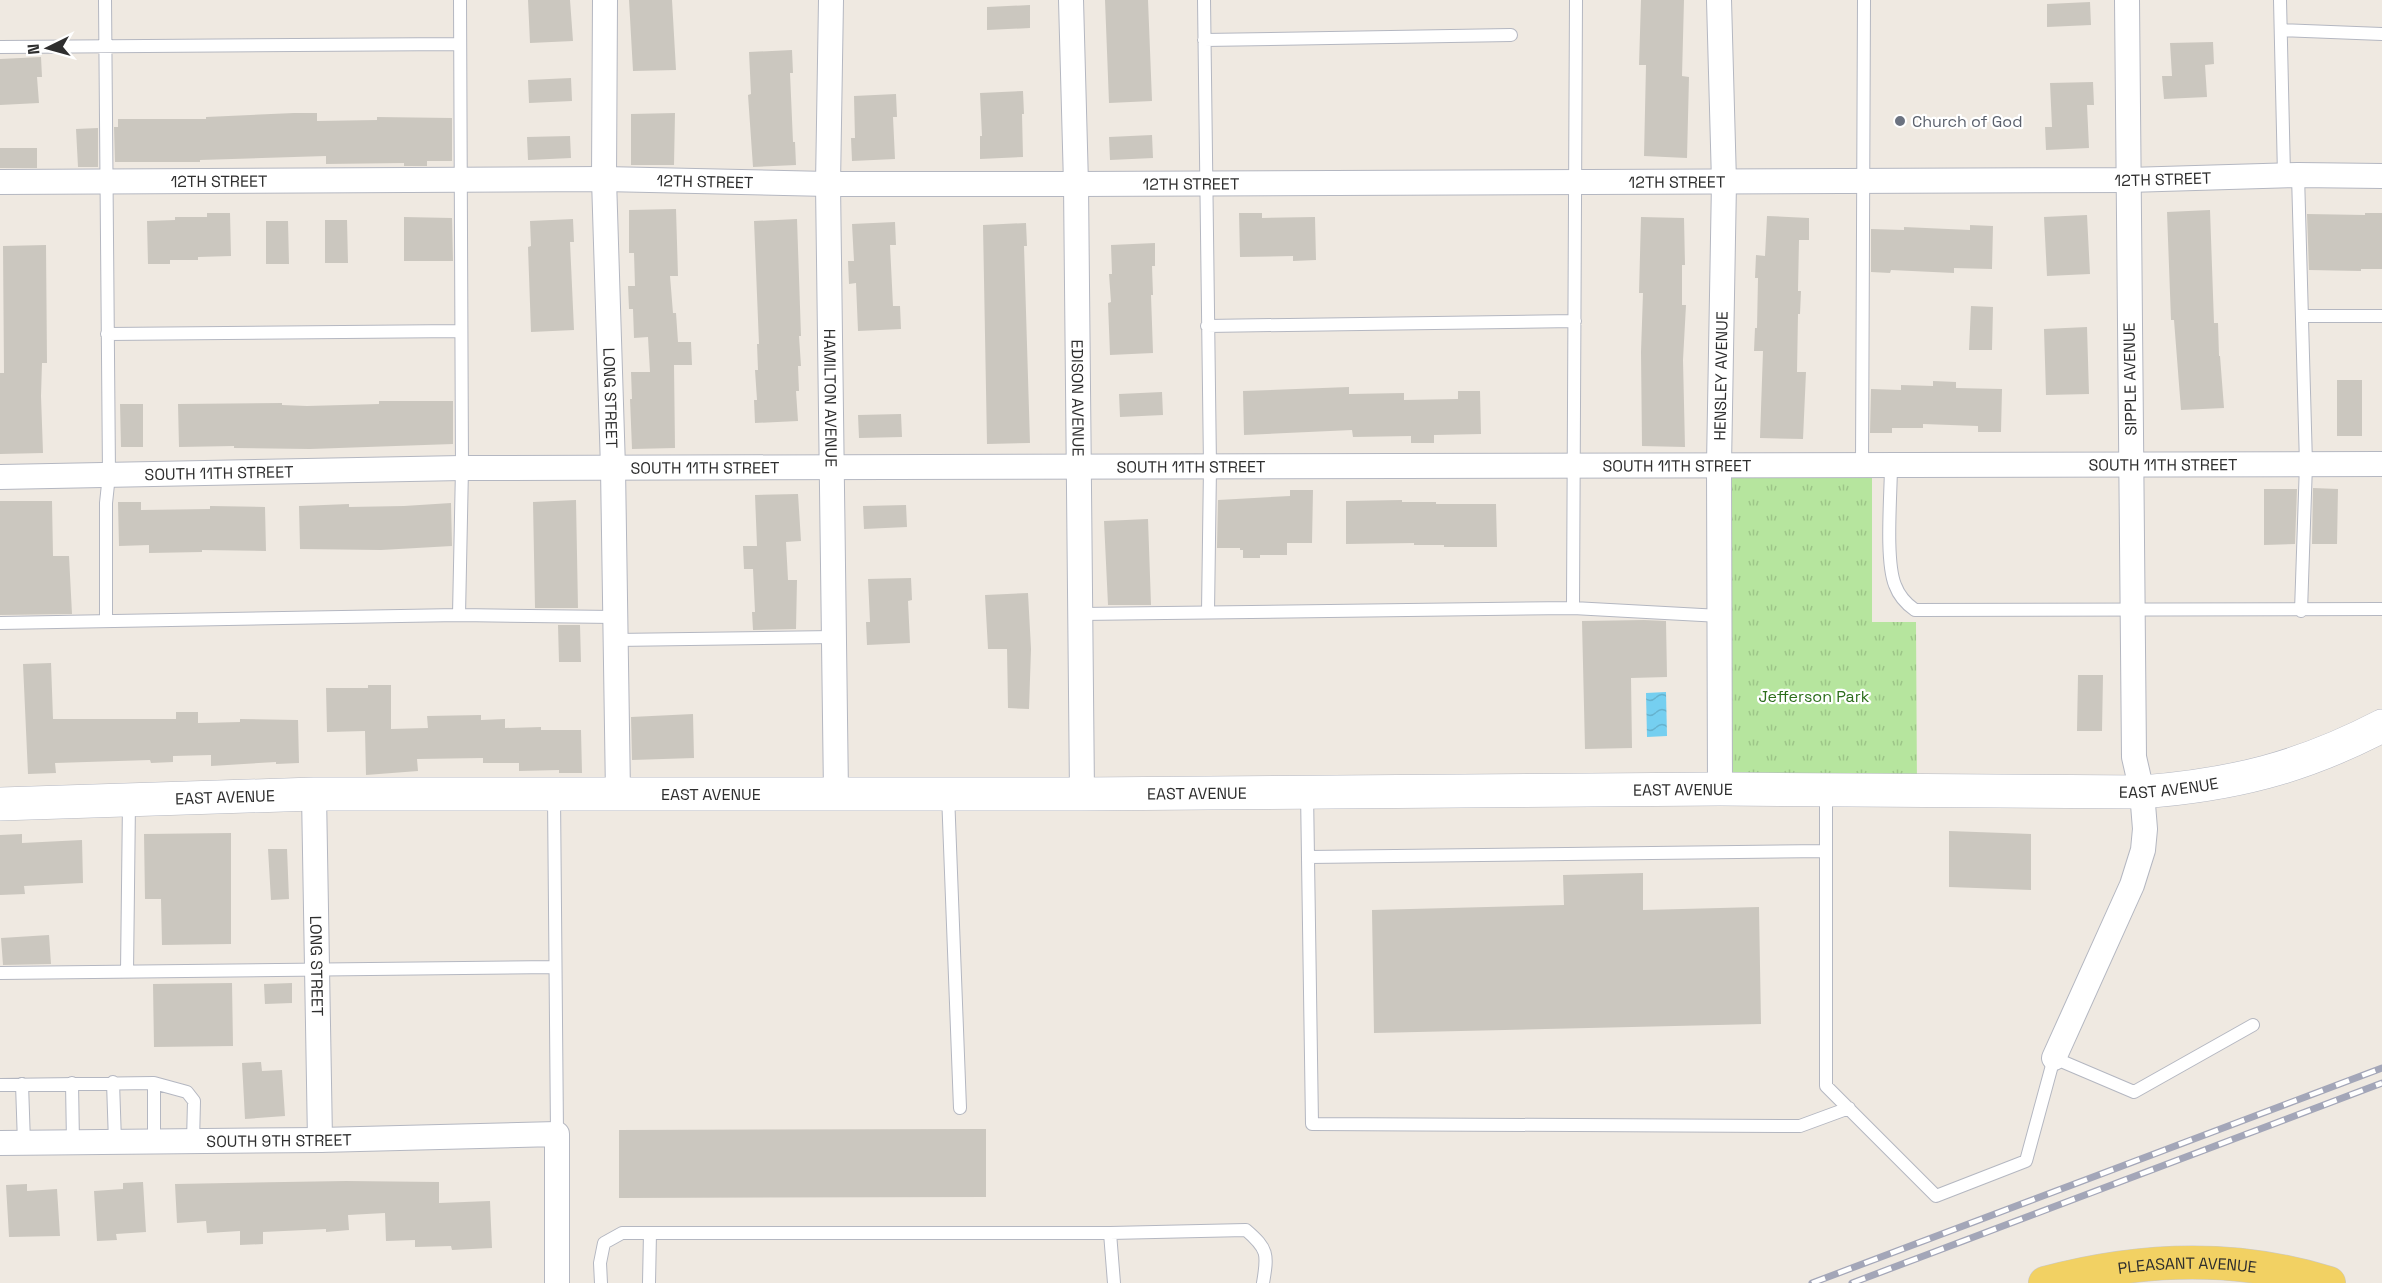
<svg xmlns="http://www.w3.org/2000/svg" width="2382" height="1283" viewBox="0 0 2382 1283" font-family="'Space Grotesk',sans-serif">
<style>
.park{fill:url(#park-tufts)}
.water{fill:url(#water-waves)}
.building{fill:#cbc7bf}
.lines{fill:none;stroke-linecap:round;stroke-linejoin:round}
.lane-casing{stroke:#b4b7c1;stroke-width:14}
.street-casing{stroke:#b4b7c1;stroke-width:26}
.secondary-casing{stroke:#b4b7c1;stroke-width:34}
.primary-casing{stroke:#c9c9c9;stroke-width:34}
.lane{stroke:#fff;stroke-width:12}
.street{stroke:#fff;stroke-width:24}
.secondary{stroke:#fff;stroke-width:33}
.primary{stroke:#f2d163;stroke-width:33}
.rail-casing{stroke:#a3a6b8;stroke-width:7}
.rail{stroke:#fff;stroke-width:4.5;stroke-dasharray:14;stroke-linecap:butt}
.worship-dot{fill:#6b7280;stroke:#fff;stroke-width:2}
.labels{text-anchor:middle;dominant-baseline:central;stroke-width:4.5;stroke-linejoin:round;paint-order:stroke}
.worship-label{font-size:16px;fill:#5b616d;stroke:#fff;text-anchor:start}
.street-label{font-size:16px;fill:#2e2e2e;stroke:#fff}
.park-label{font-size:16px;fill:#2c6e1b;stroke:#fff}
</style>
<defs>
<pattern id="park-tufts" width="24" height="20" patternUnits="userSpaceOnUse" patternTransform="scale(1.5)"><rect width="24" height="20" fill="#b6e59e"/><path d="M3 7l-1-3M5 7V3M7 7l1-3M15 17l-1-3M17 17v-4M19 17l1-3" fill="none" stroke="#9dc588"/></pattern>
<pattern id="water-waves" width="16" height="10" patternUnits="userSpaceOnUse" patternTransform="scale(1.5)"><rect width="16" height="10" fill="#75cff0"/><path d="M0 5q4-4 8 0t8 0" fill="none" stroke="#66b2ce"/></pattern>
</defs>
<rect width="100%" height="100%" fill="#efe9e1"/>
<!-- park -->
<path class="park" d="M1719 465H1872V622H1916L1917 791 1720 789Z"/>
<!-- water -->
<path class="water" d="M1666 692 1667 736 1647 737 1646 693Z"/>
<!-- building -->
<path class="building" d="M528 0H570L573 41 530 43Z
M629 0H672L676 70 633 71Z
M1105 0H1148L1152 101 1109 103Z
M1641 0H1684L1682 76 1689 77 1687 158 1644 156 1646 65H1639Z
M2090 2 2091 25 2047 27V4Z
M1030 5V28L987 30V7Z
M2213 42 2214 64 2205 65 2207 97 2164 99 2162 76H2172L2170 43Z
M792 50 793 73H790L793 142H795L796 165 753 167 748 95 751 94 749 52Z
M41 57 42 77H37L39 103 0 105V59Z
M571 78 572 101 529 103 528 80Z
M2093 82 2094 105H2087L2089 148 2046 150 2045 127H2052L2050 83Z
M1023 91 1024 114H1022L1023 157 980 159V136H982L980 93Z
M896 94 897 117H893L895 159 852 161 851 138H855L854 96Z
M294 113H317V121L377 120V117L452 118V161H427V166H404V163L326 164V156L200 160V162H115L114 127H118V119H206V117Z
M675 113 674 165H631V114Z
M98 128V167H78L76 129Z
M1152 135 1153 158 1110 160 1109 137Z
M570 136 571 158 528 160 527 137Z
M0 148H37V168H0Z
M676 209 678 276H670L673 313H676L678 342H691L692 365H674L675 448 632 449 630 399H632L631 372H650L648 337 634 338 633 309H629L628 286H635L634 253H629V210Z
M2210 210 2214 323H2218L2219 356H2220L2224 408 2181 410 2174 320H2171L2167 212Z
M207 213H230L231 256 198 257V260H170V264H148L147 221 175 220V217H207Z
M1239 213H1262V218L1315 217 1316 260 1293 261V256L1240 257Z
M2365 213H2382V269H2361V271L2309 270 2307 214 2365 215Z
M2087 215 2090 274 2047 276 2044 217Z
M1767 216 1809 218V240H1799L1798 291H1801L1800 314H1798L1797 372H1806L1803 439 1760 438 1763 351H1754L1755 328H1757L1758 278H1755L1756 255 1765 256Z
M404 217 452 218 453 261H404Z
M1641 217 1684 218 1685 265H1682V305H1686L1683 360 1685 447 1642 446 1641 352 1643 293H1639Z
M573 219 574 242H570L574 330 531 332 528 247 531 246 530 221Z
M797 219 801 336H799L801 366H798L799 391H796L798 421 755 423 754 400H757L755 370H758L757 344H759L754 221Z
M325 220H347L348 263H325Z
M266 221H288L289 264H266Z
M895 222 896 245H890L893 306H900L901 329 858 331 856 283 849 284 848 261H854L852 224Z
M1026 223 1027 246H1024L1030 443 987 444 983 225Z
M1970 225 1993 226 1992 269 1954 268V273L1891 270 1890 273 1871 272V229L1904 230V227L1970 230Z
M1155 243V266H1152L1153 295H1151L1153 353 1110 355 1108 303 1111 302 1109 274H1112L1111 245Z
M46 245 47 363H42L41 396 43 453 0 454V373H4L3 246Z
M1971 306 1993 307 1992 350H1969Z
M2087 327 2089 394 2046 395 2044 329Z
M2337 380H2362V436H2337Z
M1933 381 1956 382V388L2002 389 2001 432H1978V426L1923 424V428H1892V433H1870L1871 389 1901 390V385L1933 386Z
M1349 387V394L1404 393V400L1458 399V391H1480L1481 434 1434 435V443H1411V436L1353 437 1352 430 1244 435 1243 391Z
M1162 392 1163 415 1120 417 1119 394Z
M379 401H453V444L310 449 234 448V446L179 447 178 404 282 403V405L307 406 379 404Z
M120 404H143V447H121Z
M901 414 902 437 859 438 858 415Z
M2313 488 2338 489 2337 544H2312Z
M2264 489H2297L2295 544 2264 545Z
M1290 490H1313L1312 543H1287V555H1260V558H1243V550H1240V548H1217L1218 500 1290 496Z
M798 494 801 541 786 542 788 580H797L796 629 753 630 752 612H755L753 569H744L743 546H757L755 495Z
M576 500 578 608H535L533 502Z
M1402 500V502H1436V504H1496L1497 547H1444V545H1414V543L1346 544V501Z
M0 501H52L53 556H69L72 614 0 615Z
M118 502H141V510L210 509V506L265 507 266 551 202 550V552L149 553V545L119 546Z
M451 503 452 546 381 550 300 549 299 506 349 504V507L404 506Z
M906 505 907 527 864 529 863 506Z
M1148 519 1151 605H1108L1104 521Z
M911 578 912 600 908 601 910 643 867 645 866 622H870L868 579Z
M1028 593 1031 649 1029 709 1008 708 1007 649H988L985 595Z
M1644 620 1666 621 1667 677 1631 678 1632 748 1585 749 1582 621Z
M558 625H580L581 662H559Z
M51 663 53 719H176V712H198V723L240 722V719L298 720 299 763 276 764V762L211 766V755L173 756V762L151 763 150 760 55 763 56 773 28 774 23 664Z
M2078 675H2103L2102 731H2077Z
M368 685H391V729L428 728 427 716 481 715V720L505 719V728L541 727V730H581L582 773H559V770L519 771V763H483V758L417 759 418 771 366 775 365 731 327 732 326 688H368Z
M693 714 694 758 632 760 631 717Z
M1949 831 2031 834V890L1949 887Z
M231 833V944L162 945 161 899H145L144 834Z
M22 834V843L82 840 83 883 24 886 25 894 0 895V835Z
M268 849H287L289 899 271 900Z
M1643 873V910L1759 907 1761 1024 1374 1033 1372 910 1564 905 1563 875Z
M49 935 51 964 3 965 1 938Z
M232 983 233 1046 154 1047 153 984Z
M292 983V1003L265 1004 264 984Z
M261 1062 262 1071 282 1070 285 1116 245 1119 242 1063Z
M986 1129V1197L619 1198V1130Z
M346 1181 439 1182V1203L490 1201 492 1248 452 1250 451 1246 415 1247V1240L386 1241 385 1213 348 1215 349 1230 326 1232V1229L263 1232V1244L240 1245V1231L207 1233 206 1221 177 1223 175 1184Z
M143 1182 146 1232 116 1234 117 1240 97 1241 94 1191 123 1189V1183Z
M27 1184V1191L57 1189 60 1236 9 1237 6 1185Z"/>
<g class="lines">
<!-- lane casing -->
<g class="lane-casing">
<path id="lane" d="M105 0 109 475 106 503V621
M1204 0 1210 467 1208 612
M2280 0 2284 175
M2281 30 2382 34
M1204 40 1511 35
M0 47 460 44
M2298 175 2306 464 2301 611
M2302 316H2382
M1207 326 1575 321
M107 334 461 331
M1862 465 1864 0
M1891 465C1891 494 1885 560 1895 585 1899 596 1905 603 1915 610L2382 609
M1573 608 1576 0
M1080 614 1573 608 1720 616
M459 615 462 468 460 0
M0 623 459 615 615 617
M615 640 834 637
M1826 791V1086L1936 1196 2026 1161 2054 1058 2134 1092 2253 1025
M1307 792 1312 1124 1800 1126 1849 1108
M948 794 960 1108
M554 796 557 1134
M1308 857 1826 851
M127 972 129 801
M0 973 555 967
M113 1082 115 1142
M72 1083 73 1143
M154 1083V1142
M22 1084 24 1143
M0 1085 154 1083 187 1092 194 1101 193 1142
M650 1233H1110L1246 1230C1268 1249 1268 1254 1263 1283
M1110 1233 1114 1283
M601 1283 600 1263 604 1243 622 1233H650L649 1283"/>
</g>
<!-- street casing -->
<g class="street-casing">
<g id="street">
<path id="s1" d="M605 0 604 179 613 468 618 794"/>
<path id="s2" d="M831 0 828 184 836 794"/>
<path id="s3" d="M1071 0 1076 184 1082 794"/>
<path d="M1719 0 1724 182 1719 465 1720 789"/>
<path id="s4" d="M0 182 604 179 828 184H1076L2128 180 2298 175 2382 176"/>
<path id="s5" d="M0 477 462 468 2382 464"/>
<path id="s6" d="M314 794 320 1140"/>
<path d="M2054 1058 2132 885 2143 850 2145 829 2142 792 2134 757 2127 0"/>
<path id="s7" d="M0 1143 320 1140 557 1134V1283"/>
</g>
</g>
<!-- secondary casing -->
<g class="secondary-casing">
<g id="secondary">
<path id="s8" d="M0 804 314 794H1082L1720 789 2142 792C2232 785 2301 768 2382 726"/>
</g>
</g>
<!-- primary casing -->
<g class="primary-casing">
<g id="primary">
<path id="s9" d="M2045 1283C2138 1258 2236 1254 2329 1283"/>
</g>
</g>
<!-- lane -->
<use href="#lane" class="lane"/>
<!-- street -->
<use href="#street" class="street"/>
<!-- secondary -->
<use href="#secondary" class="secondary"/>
<!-- primary -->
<use href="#primary" class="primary"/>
<!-- rail casing -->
<g class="rail-casing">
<path id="rail" d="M1812 1283 2382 1068
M1852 1283 2382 1083"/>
</g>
<!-- rail -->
<use href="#rail" class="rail"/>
</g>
<!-- markers -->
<circle class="worship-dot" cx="1900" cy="121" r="6"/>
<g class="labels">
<!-- worship labels -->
<g class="worship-label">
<text x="1912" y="121">Church of God</text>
</g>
<!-- street labels -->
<g class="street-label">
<text stroke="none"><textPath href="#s4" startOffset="2163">12TH STREET</textPath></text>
<text stroke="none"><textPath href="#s4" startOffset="219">12TH STREET</textPath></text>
<text stroke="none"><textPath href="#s4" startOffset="705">12TH STREET</textPath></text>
<text stroke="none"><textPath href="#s4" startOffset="1677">12TH STREET</textPath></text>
<text stroke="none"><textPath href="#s4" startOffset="1191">12TH STREET</textPath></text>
<text transform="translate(1721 376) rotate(-89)">HENSLEY AVENUE</text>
<text transform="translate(2130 379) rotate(-91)">SIPPLE AVENUE</text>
<text stroke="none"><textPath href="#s1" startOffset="398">LONG STREET</textPath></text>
<text stroke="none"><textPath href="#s2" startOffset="398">HAMILTON AVENUE</textPath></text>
<text stroke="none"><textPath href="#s3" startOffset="398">EDISON AVENUE</textPath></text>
<text stroke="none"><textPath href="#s5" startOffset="2163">SOUTH 11TH STREET</textPath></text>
<text stroke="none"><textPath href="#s5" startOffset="1677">SOUTH 11TH STREET</textPath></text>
<text stroke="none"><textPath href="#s5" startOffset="1191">SOUTH 11TH STREET</textPath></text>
<text stroke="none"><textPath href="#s5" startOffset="705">SOUTH 11TH STREET</textPath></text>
<text stroke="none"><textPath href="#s5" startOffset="219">SOUTH 11TH STREET</textPath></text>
<text stroke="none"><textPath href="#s8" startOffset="2169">EAST AVENUE</textPath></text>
<text stroke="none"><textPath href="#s8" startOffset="1683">EAST AVENUE</textPath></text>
<text stroke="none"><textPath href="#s8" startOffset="1197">EAST AVENUE</textPath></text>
<text stroke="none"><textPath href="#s8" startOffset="711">EAST AVENUE</textPath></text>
<text stroke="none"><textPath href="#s8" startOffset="225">EAST AVENUE</textPath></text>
<text stroke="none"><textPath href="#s6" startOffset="172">LONG STREET</textPath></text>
<text stroke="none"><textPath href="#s7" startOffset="279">SOUTH 9TH STREET</textPath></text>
<text stroke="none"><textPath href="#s9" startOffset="144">PLEASANT AVENUE</textPath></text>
</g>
<!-- park labels -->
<g class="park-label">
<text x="1814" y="696">Jefferson Park</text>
</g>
</g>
<!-- north arrow -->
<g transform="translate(48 48) rotate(265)" stroke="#ffffff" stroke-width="4.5" paint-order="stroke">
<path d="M0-4.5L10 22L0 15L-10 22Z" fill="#2e2e2e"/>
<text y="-9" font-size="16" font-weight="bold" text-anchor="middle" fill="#2e2e2e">N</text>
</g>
</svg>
